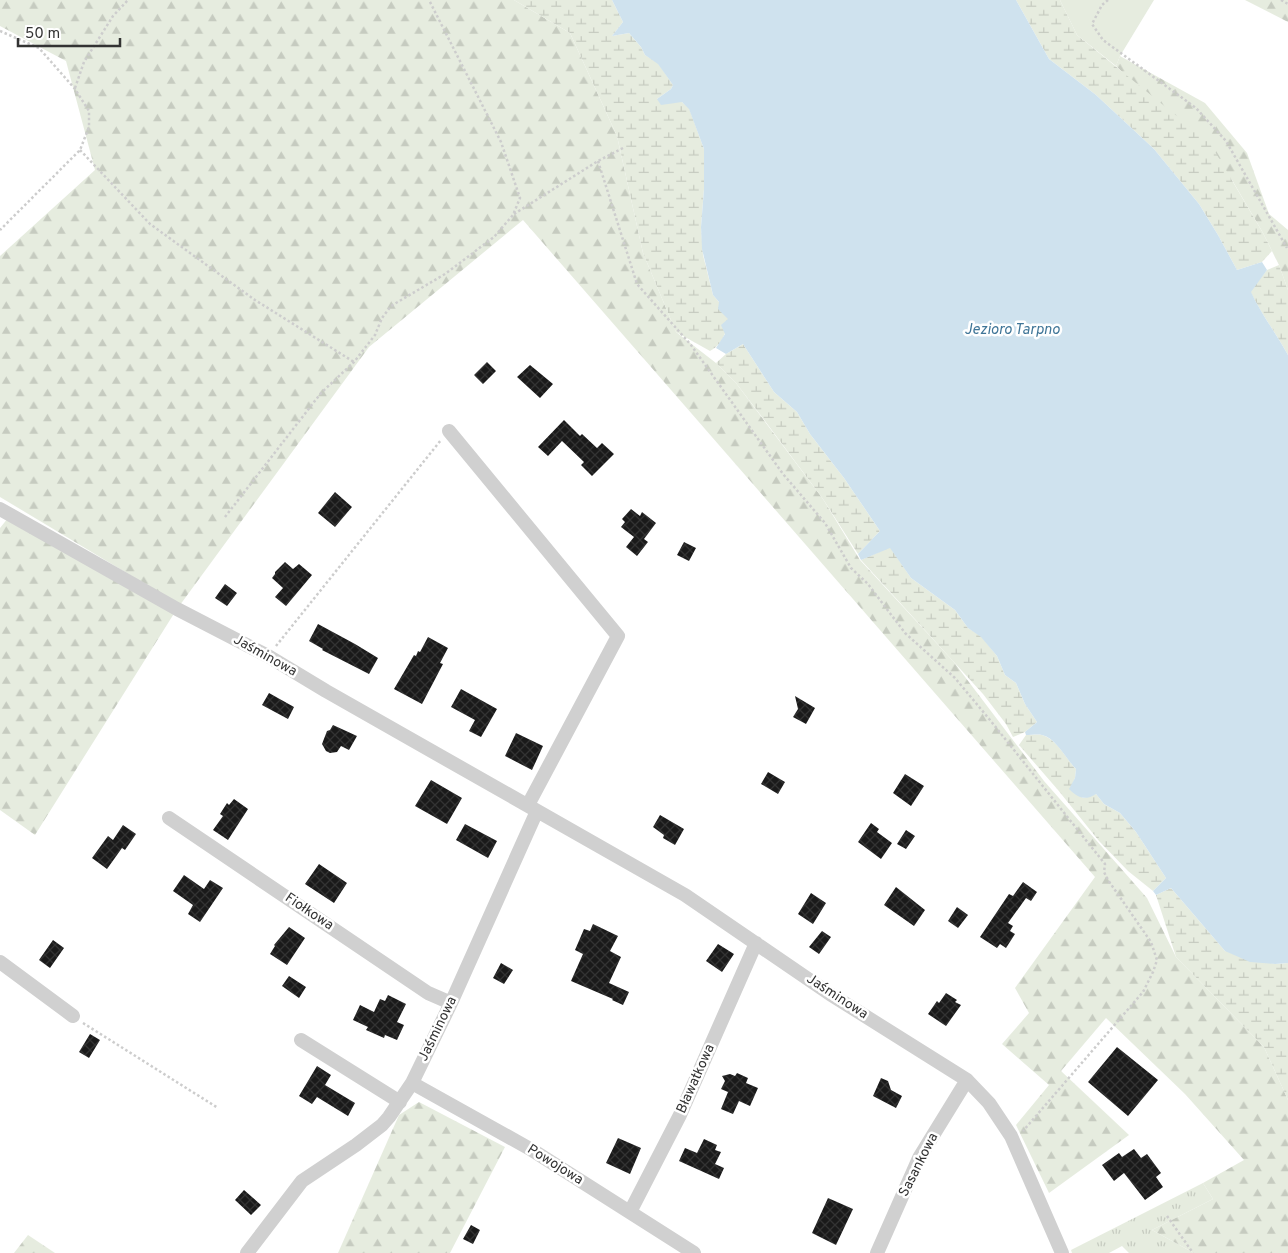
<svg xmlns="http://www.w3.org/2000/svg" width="1288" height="1253" viewBox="0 0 1288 1253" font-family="Overpass,sans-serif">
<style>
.grass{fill:url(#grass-tufts)}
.forest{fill:url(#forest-firs)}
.wetland{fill:url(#wetland-marsh)}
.park{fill:#e6ecdf}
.water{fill:#cfe2ee}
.building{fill:url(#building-cross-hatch)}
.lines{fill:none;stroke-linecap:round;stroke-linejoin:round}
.path{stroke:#cdcdcd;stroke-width:2.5;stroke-dasharray:2.5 2.5;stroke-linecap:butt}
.minor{stroke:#d0d0d0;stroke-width:14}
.labels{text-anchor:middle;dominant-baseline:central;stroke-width:5;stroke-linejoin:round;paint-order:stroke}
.street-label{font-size:14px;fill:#333;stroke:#fff}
.water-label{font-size:15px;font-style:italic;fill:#3f7597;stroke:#fff}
</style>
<defs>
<pattern id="grass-tufts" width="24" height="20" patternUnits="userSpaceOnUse" patternTransform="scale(1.25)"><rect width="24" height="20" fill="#e6ecdf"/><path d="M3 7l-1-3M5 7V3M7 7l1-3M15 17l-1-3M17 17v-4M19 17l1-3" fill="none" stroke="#c6cbc0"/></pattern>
<pattern id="forest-firs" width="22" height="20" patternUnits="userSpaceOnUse" patternTransform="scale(1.25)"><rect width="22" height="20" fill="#e6ecdf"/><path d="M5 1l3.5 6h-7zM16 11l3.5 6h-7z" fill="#c6cbc0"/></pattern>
<pattern id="wetland-marsh" width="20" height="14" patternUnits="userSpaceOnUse" patternTransform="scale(1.25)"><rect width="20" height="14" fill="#e6ecdf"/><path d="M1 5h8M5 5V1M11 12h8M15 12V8" fill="none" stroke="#c6cbc0"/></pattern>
<pattern id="building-cross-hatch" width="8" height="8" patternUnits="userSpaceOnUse" patternTransform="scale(1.25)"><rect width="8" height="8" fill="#1a1a1a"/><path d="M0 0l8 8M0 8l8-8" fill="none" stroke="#333"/></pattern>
</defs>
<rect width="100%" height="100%" fill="#fff"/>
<!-- grass -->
<path class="grass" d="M1203 1183 1213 1199 1152 1230 1194 1253H1129L1122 1246 1109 1253H1072L1071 1250Z"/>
<!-- forest -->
<path class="forest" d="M0 0H514L570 33 617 136 643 253 676 332 716 363 736 383 823 499 860 560 953 661 1044 781 1147 898 1176 957 1264 1047 1288 1100V1253H1194L1152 1230 1213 1199 1203 1183 1244 1160 1185 1094 1106 1018 1061 1071 1129 1135 1049 1193 1016 1125 1049 1085 1002 1044 1029 1013 1015 988 1095 877 523 220 369 347 180 605 0 497V256L95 170 66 61 0 26Z
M1245 0H1288V22Z
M1120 56 1205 103 1247 153 1269 214 1288 230V290L1279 265 1263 233 1232 180 1116 66Z
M8 518 175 612 35 835 0 810V528Z
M419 1102 505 1147 450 1253H338L399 1115Z
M28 1235 55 1253H14Z"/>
<!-- wetland -->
<path class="wetland" d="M514 0H612L623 22 612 36 629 33 641 47 645 55 658 63 673 85 671 89 657 99 682 102 689 108 704 149V189L701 227 703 255 713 295 719 302 729 319C726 332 723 344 710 351L676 332 643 253 617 136 570 33Z
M1016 0H1060L1077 35 1210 143 1263 233 1272 251 1262 262 1237 270 1218 235 1199 204 1154 149 1096 95 1049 59Z
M1279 265 1288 290V355C1276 333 1261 314 1250 291L1267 270Z
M743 344 774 392 797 412 810 434 844 478 880 531 858 554 823 499 762 417 736 383 716 363 726 354Z
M890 547 911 578 955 610 968 628 981 636 997 656 1005 675 1016 683 1025 704 1037 722 1025 732 1013 737 1006 724 983 694 861 560Z
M1026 735C1031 735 1038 734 1042 735 1057 739 1066 759 1076 769L1075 778 1070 789 1083 798 1096 794 1104 804 1120 813 1136 832 1166 878 1153 891 1128 871 1099 841 1058 790 1019 745Z
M1171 888 1225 951 1275 964 1288 963V1100L1264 1047 1176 957 1156 895Z"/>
<!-- park -->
<path class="park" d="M1060 0H1154L1120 56 1116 66 1077 35Z"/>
<!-- water -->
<path class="water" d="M612 0H1016L1049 59 1096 95 1154 149 1199 204 1218 235 1237 270 1262 262 1267 270 1251 292C1261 314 1276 333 1288 355V963L1275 964 1250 962 1225 951 1171 888 1156 895 1153 891 1166 878 1136 832 1120 813 1104 804 1096 794C1085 801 1078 798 1069 789L1075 778 1076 769C1066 759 1056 738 1042 735 1038 734 1031 735 1026 735L1025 732 1037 722 1025 704 1016 683 1005 675 997 656 981 637 968 628 955 610 911 578 890 548 861 560 858 554 880 531 844 478 810 434 797 412 774 392 743 344 726 354 716 348 725 334 721 325 728 319 718 309 719 302 713 295 702 249 701 227 704 189V149L689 109 682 102 661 105 657 99 671 89 673 85 658 64 645 55 641 47 629 33 612 36 623 22Z"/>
<!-- building -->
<path class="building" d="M487 362 496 371 483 384 474 375Z
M530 365 553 384 540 398 517 377Z
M564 420 580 436 582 434 597 448 602 443 614 454 592 476 581 465 584 462 562 441 548 456 538 447Z
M335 492 352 507 335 527 318 513Z
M631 509 640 516 642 512 656 523 644 539 648 542 637 556 626 547 634 537 621 527 625 522 622 519Z
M684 542 696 548 689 561 677 555Z
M285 562 293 569 299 564 312 575 286 606 275 597 283 588 272 578 275 574V572Z
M225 584 237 593 227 606 215 598Z
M318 624 355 644 378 658 369 674 322 650 323 649 309 641Z
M428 637 448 648 440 663 443 664 422 704 394 689 414 655 416 656 418 651 420 652Z
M461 689 497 709 481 737 469 731 475 720 451 707Z
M269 693 294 707 288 719 262 705Z
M795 696 815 708 806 724 793 717 798 709Z
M333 725 357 736 349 750 341 746 337 752 330 753 326 751 322 744 327 731 330 730Z
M516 733 543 746 532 770 505 756Z
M768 772 785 782 778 794 761 784Z
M905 774 924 786 911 806 893 793Z
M431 780 462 798 447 824 415 806Z
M234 799 248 809 228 840 213 830 223 816 220 814 227 803 229 805Z
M660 815 684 829 675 845 663 838 664 835 653 827Z
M871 823 879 829 877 832 892 843 881 859 858 842Z
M465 824 497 841 488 858 456 840Z
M123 825 136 834 125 850 122 848 107 869 92 858 108 836 113 840Z
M906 830 915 836 906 849 897 844Z
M319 864 347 883 334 903 305 884Z
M184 875 204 889 210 880 223 888 200 922 188 914 193 905 173 891Z
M1023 882 1037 892 1031 901 1026 898 1008 923 1013 926 1010 931 1015 934 1006 948 1000 944 997 948 980 937 1009 894 1013 896Z
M896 887 925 910 914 926 884 905Z
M811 893 826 903 813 924 798 914Z
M957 907 968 915 958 928 948 921Z
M593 924 618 936 610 951 621 957 609 983 629 992 623 1005 612 1000 613 999 571 981 583 954 575 950 584 929 590 931Z
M289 927 305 938 287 965 270 954 275 946 274 945Z
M822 931 831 937 819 954 809 947Z
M53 940 64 948 50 968 39 960Z
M718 944 734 954 722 972 706 961Z
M501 963 513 970 504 984 493 978Z
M289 976 306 987 299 998 282 986Z
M946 993 957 1000 955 1002 961 1005 946 1026 928 1014 937 1001 939 1003Z
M388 995 406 1004 397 1022 404 1025 397 1040 385 1035 384 1038 366 1030 368 1027 353 1020 360 1005 374 1012 380 999 385 1001Z
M90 1034 100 1040 89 1058 79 1052Z
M1117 1047 1158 1080 1128 1116 1088 1082Z
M317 1066 331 1075 325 1085 355 1103 348 1116 317 1097 312 1104 299 1096Z
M737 1073 748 1078 746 1083 758 1088 750 1106 739 1101 733 1114 721 1109 728 1092 721 1089 725 1081 722 1076 730 1074 735 1076Z
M881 1078 888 1081 891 1090 902 1096 896 1108 873 1096Z
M618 1138 641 1148 630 1174 606 1163Z
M704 1139 717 1145 715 1150 721 1152 715 1164 724 1168 719 1179 679 1161 685 1148 697 1153Z
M1134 1149 1141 1158 1147 1154 1161 1173 1156 1177 1163 1187 1145 1200 1124 1173 1114 1181 1102 1165 1119 1153 1122 1157Z
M244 1190 261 1205 251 1215 235 1200Z
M828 1198 853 1209 836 1245 812 1233Z
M471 1225 480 1230 473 1244 463 1239Z"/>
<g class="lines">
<!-- path -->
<path class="path" d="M1108 0 1102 5 1092 24 1103 40 1196 108 1226 141 1287 248
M1281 0 1288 4
M0 31 39 48 75 89 89 111V127L80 150 0 230
M75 88 84 62 113 16 128 0
M80 150 150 224 255 300 354 362
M598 161 637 284 691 345 783 474 825 523 851 568 868 584 905 633 955 678 990 720 1105 864 1104 872 1108 880 1151 942 1157 960 1153 972 1143 992 1023 1131
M514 214 598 161 623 148
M225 517 321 393 354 362 375 335 382 318 391 306 445 274 494 237 513 215 520 198 501 142 429 0
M276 646 441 440
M83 1023 218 1108
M1167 1216 1193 1253"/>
<!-- minor -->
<path class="minor" d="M449 431 618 636 528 805
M0 509 177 609 268 656 326 691 685 895 830 994 967 1080 989 1103 1011 1136 1062 1253
M169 818 428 993 451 1003
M0 962 73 1016
M301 1040 400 1102
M412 1083 532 1150 694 1253
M630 1212 680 1115 756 943
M247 1253 302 1181 356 1145 382 1125 389 1117 412 1083 451 1003 537 811
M877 1253 919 1158 967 1080"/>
</g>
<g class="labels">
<!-- street labels -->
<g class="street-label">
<text transform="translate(265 656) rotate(29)">Jaśminowa</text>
<text transform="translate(309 912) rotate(34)">Fiołkowa</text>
<text transform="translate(837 997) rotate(33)">Jaśminowa</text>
<text transform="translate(438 1029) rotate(-64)">Jaśminowa</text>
<text transform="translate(696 1079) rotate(-66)">Bławatkowa</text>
<text transform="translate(555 1165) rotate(32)">Powojowa</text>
<text transform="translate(919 1165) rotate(-63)">Sasankowa</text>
</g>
<!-- water labels -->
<g class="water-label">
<text x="1012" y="330">Jezioro Tarpno</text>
</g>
</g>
<!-- scale -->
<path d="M18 38v8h102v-8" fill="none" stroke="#333333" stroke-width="2.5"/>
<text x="25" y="38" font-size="15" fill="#333333" stroke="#ffffff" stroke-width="4" paint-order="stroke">50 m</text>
</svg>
